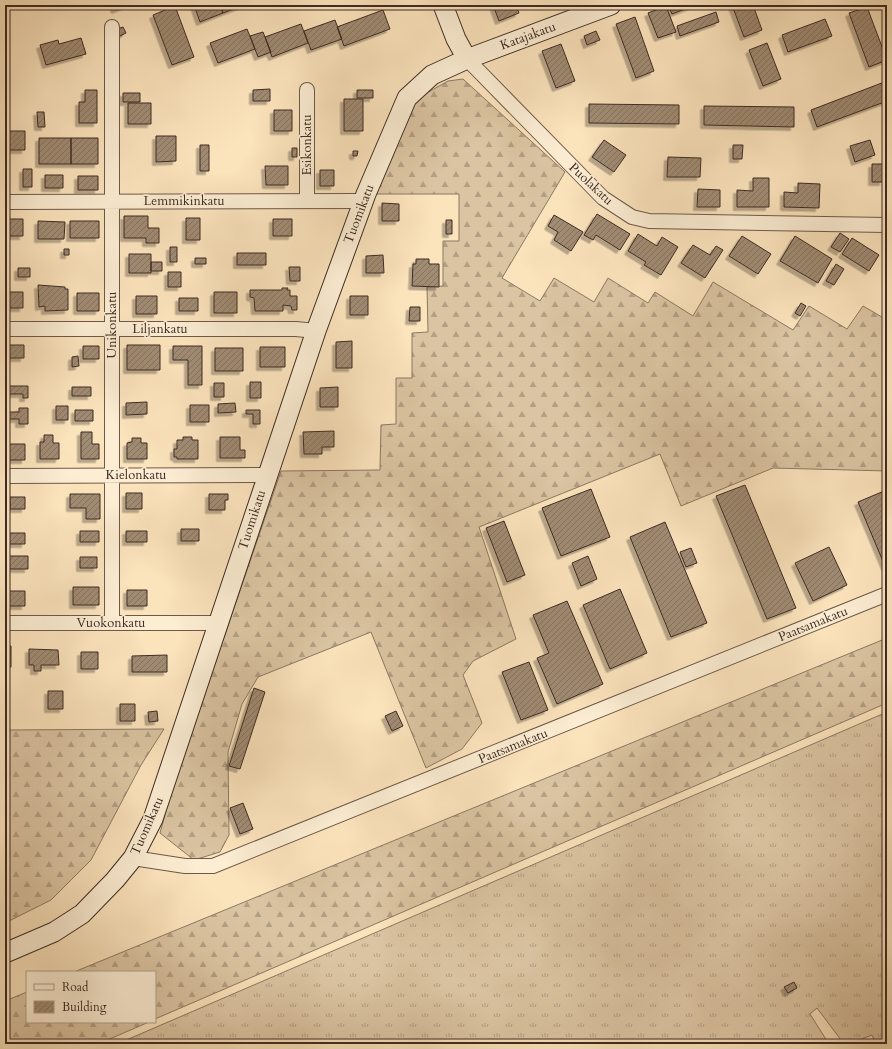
<svg xmlns="http://www.w3.org/2000/svg" width="892" height="1049" viewBox="0 0 892 1049" font-family="Cardo,serif">
<style>
.grass{fill:url(#grass-tufts);stroke:#8c7863}
.forest{fill:url(#forest-firs);stroke:#8c7863}
.building{fill:url(#building-hatch);stroke:#3e2b24;filter:url(#shadow)}
.lines{fill:none;stroke-linecap:round;stroke-linejoin:round}
.street-casing{stroke:#6d594a;stroke-width:16}
.secondary-casing{stroke:#3e2b24;stroke-width:21}
.street{stroke:#fcedd3;stroke-width:14}
.secondary{stroke:#fcedd3;stroke-width:19}
.labels{text-anchor:middle;dominant-baseline:central;stroke-width:3;stroke-linejoin:round;paint-order:stroke}
.street-label{font-size:13px;fill:#3e2b24;stroke:#fcedd3}
</style>
<defs>
<pattern id="grass-tufts" width="24" height="20" patternUnits="userSpaceOnUse"><rect width="24" height="20" fill="#dbc4a2"/><path d="M3 7l-1-3M5 7V3M7 7l1-3M15 17l-1-3M17 17v-4M19 17l1-3" fill="none" stroke="#b39f84"/></pattern>
<pattern id="forest-firs" width="22" height="20" patternUnits="userSpaceOnUse"><rect width="22" height="20" fill="#dbc4a2"/><path d="M5 1l3.5 6h-7zM16 11l3.5 6h-7z" fill="#b39f84"/></pattern>
<pattern id="building-hatch" width="6" height="6" patternUnits="userSpaceOnUse"><rect width="6" height="6" fill="#a08b73"/><path d="M-1 1l2-2M0 6l6-6M5 7l2-2" fill="none" stroke="#84725e"/></pattern>
<filter id="shadow"><feDropShadow dx="-3.5" dy="3.5" stdDeviation="0" flood-color="#0004"/></filter>
</defs>
<rect width="100%" height="100%" fill="#fbe3bc"/>
<filter id="stains"><feTurbulence type="fractalNoise" baseFrequency=".005" numOctaves="4"/><feColorMatrix values="0 0 0 0 .2 0 0 0 0 .09 0 0 0 0 .02 0 0 0 .5 -.17"/></filter>
<radialGradient id="worn" r=".72"><stop offset=".6" stop-color="#630" stop-opacity="0"/><stop offset="1" stop-color="#630" stop-opacity=".3"/></radialGradient>
<!-- grass -->
<path class="grass" d="M887 712V1044H876L872 1035 849 1044H844L817 1008 810 1014 829 1044H117Z"/>
<!-- forest -->
<path class="forest" d="M463 79 565 172 502 278 540 301 554 278 594 302 608 278 648 303 655 292 693 316 713 282 793 330 809 306 847 329 863 306 887 320V471L773 468 681 506 660 454 479 527 516 639 473 661 463 675 482 723 462 749 426 768 371 632 258 677 242 704 228 752 229 835 220 852 194 860 160 833 173 786 281 471 380 470 381 425 396 424V378H412V333L428 332 427 287 443 286V241H459V194H368L416 99 448 81Z
M887 638V703L155 1019V972H74Z
M164 729 141 765 91 860 51 900 5 923V730Z
M27 992V1022H149L98 1044H5V1001Z"/>
<!-- building -->
<path class="building" d="M113 5H128L115 10Z
M194 5H220L223 13 200 22Z
M220 5H244L223 13Z
M493 5H516L519 13 499 21Z
M668 5H695L672 14Z
M732 5H753L762 30 744 37Z
M175 6 194 57 172 65 153 15Z
M666 6 676 32 658 38 648 13Z
M867 7 887 60 869 67 849 13Z
M383 10 390 29 344 46 337 27Z
M716 12 719 22 680 36 677 26Z
M635 17 654 71 636 78 616 24Z
M825 19 832 36 788 52 782 35Z
M335 20 342 39 311 50 304 31Z
M301 24 308 43 272 57 265 37Z
M123 27 126 33 120 36 117 29Z
M247 29 255 49 218 63 210 43Z
M596 31 600 40 587 45 584 36Z
M263 32 271 52 258 57 250 36Z
M81 38 86 54 46 65 40 45 58 40 59 44Z
M767 43 781 79 763 86 749 50Z
M561 44 575 81 556 88 542 51Z
M887 81V101L817 127 811 110Z
M270 89V101H253V90Z
M85 90H97V123H79V102H85Z
M357 90H373V98H357Z
M123 93H140V102H123Z
M344 99H363V131H344Z
M128 103H151V124H128Z
M589 104 679 105V124L589 123Z
M704 106 794 107V127L704 125Z
M274 110H292V131H274Z
M37 112H44L45 127H38Z
M8 131H25V150H8Z
M156 136H176V161L156 162Z
M39 138H71V164H39Z
M71 138H98V164H71Z
M604 140 626 155 614 172 592 157Z
M870 140 875 155 855 162 850 146Z
M200 145H209V171H200Z
M733 145H743L742 159H733Z
M292 148H297V157H292Z
M353 151H358L357 156H353Z
M668 157 701 158 700 177H667Z
M872 164H884L883 182H872Z
M265 166H288V185H266Z
M23 169H32V187H23Z
M320 170H334V186H320Z
M45 175H63V188H45Z
M78 176H98V190H78Z
M753 178H769V207H737V190L753 191Z
M798 183 820 184 819 208 784 207V192L798 193Z
M698 189 720 190V207H697Z
M382 203 399 204V221H382Z
M597 214 630 234 620 250 596 235 593 240 584 235Z
M554 215 583 232 571 251 554 240 558 232 548 226Z
M124 216H148V228H159V243H146V238H124Z
M186 218H200V240H186Z
M5 219H23V236H5Z
M273 219H292V236H273Z
M446 220H452V234H446Z
M38 221 65 222 64 239H38Z
M70 221H99V238H70Z
M840 233 849 239 840 252 831 247Z
M638 234 657 246 662 237 678 247 661 275 644 265 646 262 628 251Z
M742 236 771 254 758 274 729 256Z
M795 236 832 259 818 283 780 261Z
M852 238 879 255 869 271 842 254Z
M693 245 710 255 716 246 723 250 705 278 681 263Z
M170 247H177V262H170Z
M64 249H69V255H64Z
M237 253H266V265H237Z
M129 254H151V273H129Z
M383 255 384 273H366V256Z
M195 258H206V264H195Z
M416 259H429V264H439V287L412 286 413 264H416Z
M151 262H162V271H151Z
M836 264 844 269 834 285 826 281Z
M289 267H300V281H290Z
M18 268H30V277H18Z
M168 272H181V287H168Z
M38 285 65 287V289H68V310L45 311V306L39 307Z
M282 288H288L287 290H290V296H297V310H292L291 306 283 305V311H255L254 298 250 297V290H282Z
M5 292H23V308H5Z
M214 292H237V313H214Z
M77 293H99V311H77Z
M136 296H157V314H136Z
M350 296H368V315H350Z
M179 298H198V311H179Z
M801 303 806 306 800 316 795 313Z
M410 307H420V321H409Z
M352 341V368H336V342Z
M8 345H24V358H8Z
M127 345H160V370H127Z
M83 346H99V359H83Z
M173 346H202V385H188V360H173Z
M260 347H285V367H260Z
M215 348H243V371H215Z
M78 356 79 366 72 367V357Z
M250 382H261V398H250Z
M214 383H224V397H214Z
M8 386H28V398H23V394H8Z
M72 387H91V396H72Z
M338 387V407H320V388Z
M147 402V414L126 415V403Z
M235 403 236 412 218 413V404Z
M190 405H209V422H190Z
M56 406H68V420H56Z
M19 408H28V424H19V419H5V412H19Z
M75 410H93V421H75Z
M246 410H260V424H253V414H246Z
M334 431V447H322V454H304L303 432Z
M81 432H92V444H99V459H81Z
M44 435H53V443H59V459H40V442H44Z
M183 437H192V440H198V459H177V457H174V449H177V440H183Z
M220 437H240V450H245V458H220Z
M132 438H141V443H147V459H127V443L132 442Z
M7 444H25V460H7Z
M745 485 796 608 767 619 716 496Z
M591 489 610 537 561 556 542 508Z
M884 491 887 498V571L858 502Z
M126 493H142V509H126Z
M70 494H100V519H86V508H70Z
M209 494H228V500H225V510H209Z
M10 497H25V509H10Z
M504 521 525 575 507 582 486 528Z
M665 522 707 623 671 637 630 537Z
M181 529H199V541H181Z
M80 531H99V542H80Z
M126 531H147V542H126Z
M8 533H25V544H8Z
M829 547 847 585 813 601 795 563Z
M691 548 697 563 686 567 680 552Z
M8 556H28V569H8Z
M588 556 597 579 581 586 572 563Z
M80 557H97V568H80Z
M73 587H99V605H73Z
M620 589 647 653 610 669 583 605Z
M127 590H147V606H127Z
M8 591H25V606H8Z
M567 601 603 684 557 704 537 658 549 653 533 615Z
M5 646H11V667H5Z
M29 649 58 650 59 665H41V671H34V665H29Z
M81 652H98V669H81Z
M167 655V672H132V656Z
M529 662 548 710 521 720 502 672Z
M254 688 265 692 240 769 229 766Z
M48 691H63V709H48Z
M120 704H135V721H120Z
M157 711 158 721 149 722 148 712Z
M396 711 403 726 392 731 385 716Z
M243 803 253 829 240 834 230 808Z
M794 982 797 988 788 993 784 987Z"/>
<g class="lines">
<!-- street casing -->
<g class="street-casing">
<path id="street" d="M467 59 603 198 632 217 649 221 887 225
M307 201V90
M5 202 363 201
M5 329H296L316 331
M5 476 266 475
M5 623H217
M112 623V27
M133 858 185 866H213L887 594"/>
</g>
<!-- secondary casing -->
<g class="secondary-casing">
<path id="secondary" d="M443 5 456 39 467 59
M5 953 54 932 82 914 115 880 133 858 153 819 316 331 366 194 407 98 432 75 467 59 611 5"/>
</g>
<!-- street -->
<use href="#street" class="street"/>
<!-- secondary -->
<use href="#secondary" class="secondary"/>
</g>
<g class="labels">
<!-- street labels -->
<g class="street-label">
<text transform="translate(528 36) rotate(-20)">Katajakatu</text>
<text transform="translate(307 145) rotate(-90)">Esikonkatu</text>
<text transform="translate(591 184) rotate(43)">Puolakatu</text>
<text x="184" y="201">Lemmikinkatu</text>
<text transform="translate(359 214) rotate(-69)">Tuomikatu</text>
<text transform="translate(112 325) rotate(-90)">Unikonkatu</text>
<text x="160" y="329">Liljankatu</text>
<text x="136" y="475">Kielonkatu</text>
<text transform="translate(252 520) rotate(-72)">Tuomikatu</text>
<text x="111" y="623">Vuokonkatu</text>
<text transform="translate(813 624) rotate(-22)">Paatsamakatu</text>
<text transform="translate(513 746) rotate(-22)">Paatsamakatu</text>
<text transform="translate(147 826) rotate(-66)">Tuomikatu</text>
</g>
</g>
<!-- margin -->
<rect width="892" height="1049" fill="none" stroke="#fbe3bc" stroke-width="20"/>
<rect x="6" y="6" width="880" height="1037" fill="none" stroke="#3e2b24" stroke-width="2"/>
<rect x="10" y="10" width="872" height="1029" fill="none" stroke="#3e2b24"/>
<!-- legend -->
<rect x="26" y="971" width="130" height="52" fill="#fcedd3" stroke="#b09f8d"/>
<rect x="34" y="984" width="20" height="6" fill="#fcedd3" stroke="#b09f8d"/>
<text x="62" y="991" font-size="12" fill="#3e2b24">Road</text>
<rect x="34" y="1001" width="20" height="12" fill="url(#building-hatch)" stroke="#b09f8d"/>
<text x="62" y="1011" font-size="12" fill="#3e2b24">Building</text>
<rect width="100%" height="100%" filter="url(#stains)"/>
<rect width="100%" height="100%" fill="url(#worn)"/>
</svg>
